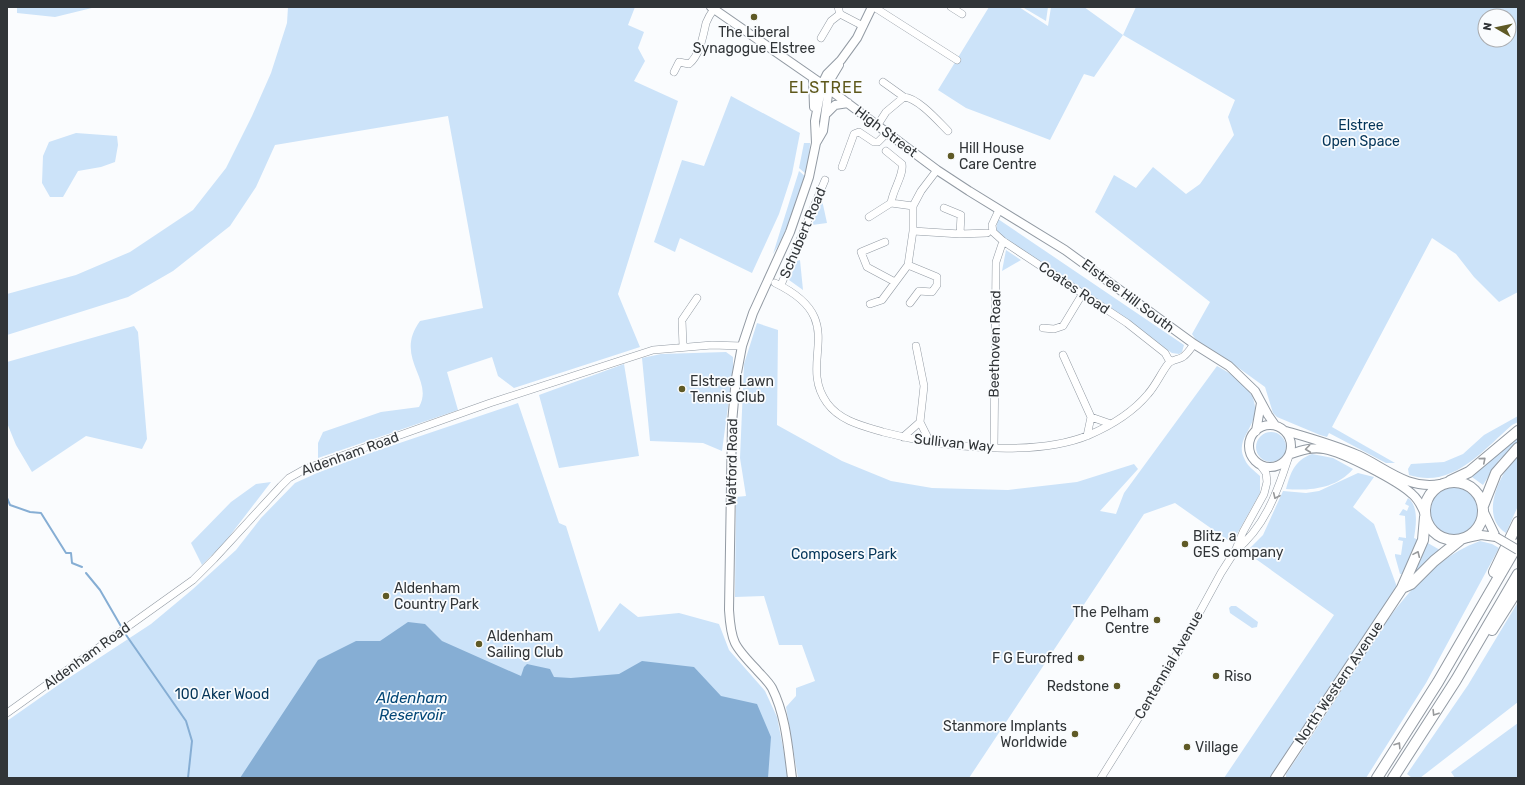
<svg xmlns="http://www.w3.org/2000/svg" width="1525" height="785" viewBox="0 0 1525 785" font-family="Rubik,sans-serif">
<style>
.green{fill:#cce3f9;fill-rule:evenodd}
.water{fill:#86aed4}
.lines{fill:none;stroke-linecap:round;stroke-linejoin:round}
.stream{stroke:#86aed4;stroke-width:2}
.minor-casing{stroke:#929aa3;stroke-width:8}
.major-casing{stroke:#929aa3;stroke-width:10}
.highway-casing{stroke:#929aa3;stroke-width:12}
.minor{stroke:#fff;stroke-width:7}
.major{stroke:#fff;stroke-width:8}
.highway{stroke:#fff;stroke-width:10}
.major-bridge-casing{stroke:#929aa3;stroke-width:10;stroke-linecap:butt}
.major-bridge{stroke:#fff;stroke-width:8}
.oneway{stroke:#989a9c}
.poi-dot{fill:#5f5a26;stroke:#fafcfe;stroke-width:1.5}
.labels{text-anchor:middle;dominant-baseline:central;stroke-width:3.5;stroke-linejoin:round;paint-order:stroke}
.poi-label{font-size:14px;fill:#313538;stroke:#fafcfe;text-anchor:start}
.park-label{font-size:14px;fill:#043559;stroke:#fafcfe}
.street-label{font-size:14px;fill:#313538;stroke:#fafcfe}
.water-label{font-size:15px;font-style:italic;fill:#034777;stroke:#fafcfe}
.quarter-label{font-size:16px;letter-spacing:1px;fill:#5e581b;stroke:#fafcfe}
</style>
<rect width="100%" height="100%" fill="#fafcfe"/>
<!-- green -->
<path class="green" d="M20 7H96L55 17 17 13V8Z
M288 7H635L628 25 644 32 638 48 645 61 634 81 678 101 618 294 640 347 514 388 498 376 492 357 447 372 458 410 318 458V443L323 432 381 412 419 407C435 379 393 358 420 321L483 308 448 116 275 145 256 187 230 226 173 271 128 297 7 335V294L76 275 130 252 193 210 226 168 252 116 271 73 287 23Z
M989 7H1019L1048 26 1051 7H1084L1123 35 1136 7H1518V292L1499 302 1474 277 1456 254 1432 238 1332 427 1395 463H1386L1329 433 1327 437 1320 435 1277 417 1273 413 1265 387 1222 356 1198 343 1192 334 1210 302 1095 212 1114 175 1136 188 1153 167 1186 194 1200 184 1234 135 1228 117 1235 100 1123 35 1094 77 1084 74 1050 140 966 108 938 90ZM1485 16H1509V40H1485Z
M1025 7H1048L1046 21 1024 8Z
M731 96 800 133 792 174 779 214 752 273 680 238 675 252 654 242 682 160 704 166Z
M76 133 117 136 118 145 115 162 101 167 78 171 63 197H50L42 183 43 156 49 142Z
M804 143H810L809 160 806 174 799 168Z
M799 171 806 177C797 204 789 230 773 254Z
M822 200 827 223 812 225Z
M998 219 1184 345 1182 352 1179 354 1172 353 1001 236 996 230Z
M1006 250 1021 260 1002 271Z
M800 260 803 290 789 280 797 261Z
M757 323 778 330 777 425 842 461 891 481 932 488 1008 490 1077 482 1134 464 1138 469 1100 511 1116 514 1124 493 1217 366C1236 376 1263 394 1253 420 1248 434 1236 444 1245 460 1248 467 1255 471 1260 476V493L1232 543 1175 503 1144 514 969 778H798L786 707 796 696V688L815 681 802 645H779L764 596 735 597 736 497 746 496 740 458 744 364Z
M134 326 138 332 147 439 142 449 86 436 32 472 16 445 7 423V362Z
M726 352 733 357V369L722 451 703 443 650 441 642 358 661 354Z
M624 364 639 456 559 468 539 395Z
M518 403 559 523 566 526 599 632 620 603 638 617 679 613 719 624 729 650 765 691 777 717 789 778H7V721L64 681 151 624 193 589 236 550 261 518 295 483 317 473 373 452Z
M1518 416V422L1512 425C1482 451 1453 489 1409 475L1408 469 1411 464 1444 462 1463 454 1484 435Z
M1256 447a15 15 0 1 1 30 0a15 15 0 1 1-30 0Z
M1518 435V444L1499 460 1483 485 1472 477Z
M1312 454 1333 458 1353 469C1336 489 1309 491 1286 489 1291 472 1294 461 1312 454Z
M1518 455V506L1506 533C1478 516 1501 471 1518 455Z
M1358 473 1374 477 1353 507 1374 524 1397 587 1270 778H1224L1334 615 1246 552 1263 535 1283 491 1306 493 1319 491Z
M271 482 225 542 202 565 191 543 231 502 256 484Z
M1430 511a24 24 0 1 1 48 0a24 24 0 1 1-48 0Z
M1408 498C1419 506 1416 526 1414 538L1419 540 1403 574H1400L1395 556V554L1401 555 1403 541 1398 540 1399 537 1406 538 1405 516 1399 515 1403 509 1407 511 1409 506 1405 504Z
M1480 541 1492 544 1499 548 1426 683 1366 778H1286V774C1308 742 1329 710 1350 677 1383 626 1419 563 1480 541Z
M1426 542 1440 550 1409 581Z
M1518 602V702L1420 778H1412L1407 774 1468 685Z
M1231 606H1236L1258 622 1257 627 1252 628 1230 613 1229 608Z
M1518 723V778H1455L1451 772Z"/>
<!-- water -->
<path class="water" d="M408 622 425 624 442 641 521 676 524 667 527 664 550 669 554 677 571 678 619 674 642 661 694 667 721 696 757 704 771 737 768 778H240L318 660 356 641H380Z"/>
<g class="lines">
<!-- stream -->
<path class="stream" d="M7 498 10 505 30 512 41 513 66 553H71L72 563 82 567
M86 573 100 590 122 628
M124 632 186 721 192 741 188 778"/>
<!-- minor casing -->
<g class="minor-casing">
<path id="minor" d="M838 7 840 14 863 26
M874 7 957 60
M951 7 962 14
M821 38 831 21 840 14
M674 72 679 62 689 64C700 55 703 36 706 23 708 18 711 13 714 9
M883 82 904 97
M877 126 886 112 904 97C918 98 938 121 948 131
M886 151 902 164C904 175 893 189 891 203
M842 167 854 134 859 132 874 142H878L886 134
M944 208 961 215 960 234
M999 210 992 225 993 232 1003 241 1127 323 1165 353 1170 362
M869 217 891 203 913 206
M913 231 960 234 987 233
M885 242 861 252 867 267 895 282
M908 265 937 277V285L932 292 919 291 910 303
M775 283C852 320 796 360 827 403 840 421 863 426 883 432 939 447 1034 458 1089 435 1110 426 1133 412 1148 394 1156 385 1161 373 1168 364 1172 359 1180 360 1184 356 1188 353 1191 348 1194 344
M781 285 825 180
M870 304 882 300 908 265 913 231V206L921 191 937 170
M1043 328 1054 329 1063 326 1083 293
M683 346 682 320 697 298
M916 346 924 386 920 422 930 442
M1063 355 1091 417 1087 436
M1091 417 1111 424
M903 437 920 422
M994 448 996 262 1003 241
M1235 551C1264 528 1277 493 1288 459
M7 713 193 580 214 559 281 486 289 478 305 469 490 403 653 350 712 345 742 346
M1101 778 1166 674 1221 573 1235 551 1243 532 1264 494 1267 482 1266 473 1261 466"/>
</g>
<!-- major casing -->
<g class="major-casing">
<path id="major" d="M711 7 822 84 937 170 969 191 1065 250 1194 344 1229 366 1255 391 1268 415 1275 425
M813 78 814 107
M827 113 835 105 848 103
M816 143 823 131 830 80 839 65
M1249 446a21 21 0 1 1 42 0a21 21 0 1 1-42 0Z
M1256 431 1261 403
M1286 431C1310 438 1335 445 1358 455 1386 468 1408 490 1440 484
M1291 454C1302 450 1312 447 1324 449 1343 452 1398 481 1412 494 1418 499 1421 505 1424 512
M1483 510 1496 537
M1467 538 1481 535 1496 537
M792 778C788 748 786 716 772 688 768 681 761 675 756 669 734 646 731 642 729 610L732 423 736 378 742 346 753 313 790 232 809 177 816 143 815 121 822 84 827 74 841 60 857 38 872 7"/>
</g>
<!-- highway casing -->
<g class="highway-casing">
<path id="highway" d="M1450 481 1469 472 1518 431
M1425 511a29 29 0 1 1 58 0a29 29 0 1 1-58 0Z
M1483 506 1496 473 1518 448
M1494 572 1518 522
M1402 588 1411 584 1434 561 1460 540
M1492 630 1518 589
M1276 778 1402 588 1423 540 1425 517
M1377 778 1438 682 1518 544
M1393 778 1456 680 1518 574"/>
</g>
<!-- minor -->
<use href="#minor" class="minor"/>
<!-- major -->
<use href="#major" class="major"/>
<!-- highway -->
<use href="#highway" class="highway"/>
<!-- major-bridge casing -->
<g class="major-bridge-casing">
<path id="major-bridge" d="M1496 537 1518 550"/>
</g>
<!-- major-bridge -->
<use href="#major-bridge" class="major-bridge"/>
</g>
<!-- one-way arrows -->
<defs><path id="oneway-chevron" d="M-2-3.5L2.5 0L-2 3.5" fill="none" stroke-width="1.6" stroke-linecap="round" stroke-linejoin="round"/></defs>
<g class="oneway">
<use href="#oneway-chevron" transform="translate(1308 449) rotate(173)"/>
<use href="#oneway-chevron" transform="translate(1483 460) rotate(-41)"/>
<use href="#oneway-chevron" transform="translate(1276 496) rotate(115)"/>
<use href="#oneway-chevron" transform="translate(1417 554) rotate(-66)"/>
<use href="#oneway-chevron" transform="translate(1435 713) rotate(122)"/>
<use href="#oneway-chevron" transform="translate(1398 745) rotate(-57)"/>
</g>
<!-- markers -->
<g class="poi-dot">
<circle cx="754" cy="17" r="4"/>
<circle cx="951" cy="156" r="4"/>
<circle cx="682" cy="389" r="4"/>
<circle cx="1185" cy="544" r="4"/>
<circle cx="386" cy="596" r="4"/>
<circle cx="1157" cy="620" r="4"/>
<circle cx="479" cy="644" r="4"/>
<circle cx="1081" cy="658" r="4"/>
<circle cx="1216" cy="676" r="4"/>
<circle cx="1117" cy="686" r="4"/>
<circle cx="1075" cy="734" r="4"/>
<circle cx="1187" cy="747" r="4"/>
</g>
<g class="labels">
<!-- poi labels -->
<g class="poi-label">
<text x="754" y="32" text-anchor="middle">The Liberal<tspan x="754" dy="16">Synagogue Elstree</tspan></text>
<text x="959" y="148">Hill House<tspan x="959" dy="16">Care Centre</tspan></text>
<text x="690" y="381">Elstree Lawn<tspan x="690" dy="16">Tennis Club</tspan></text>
<text x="1193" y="536">Blitz, a<tspan x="1193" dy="16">GES company</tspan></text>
<text x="394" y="588">Aldenham<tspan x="394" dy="16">Country Park</tspan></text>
<text x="1149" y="612" text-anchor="end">The Pelham<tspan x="1149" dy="16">Centre</tspan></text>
<text x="487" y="636">Aldenham<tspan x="487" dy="16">Sailing Club</tspan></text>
<text x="1073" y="658" text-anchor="end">F G Eurofred</text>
<text x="1224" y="676">Riso</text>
<text x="1109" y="686" text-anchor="end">Redstone</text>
<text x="1067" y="726" text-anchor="end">Stanmore Implants<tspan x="1067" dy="16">Worldwide</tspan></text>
<text x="1195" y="747">Village</text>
</g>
<!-- park labels -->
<g class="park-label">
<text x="1361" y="125">Elstree<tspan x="1361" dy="16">Open Space</tspan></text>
<text x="844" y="554">Composers Park</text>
<text x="222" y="694">100 Aker Wood</text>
</g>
<!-- street labels -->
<g class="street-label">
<text transform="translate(886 132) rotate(37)">High Street</text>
<text transform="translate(803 233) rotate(-67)">Schubert Road</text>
<text transform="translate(1074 288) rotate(34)">Coates Road</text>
<text transform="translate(1128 296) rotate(37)">Elstree Hill South</text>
<text transform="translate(995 344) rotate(-89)">Beethoven Road</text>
<text transform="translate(954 443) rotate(6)">Sullivan Way</text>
<text transform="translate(350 454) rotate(-20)">Aldenham Road</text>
<text transform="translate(732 462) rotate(-89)">Watford Road</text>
<text transform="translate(87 656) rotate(-36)">Aldenham Road</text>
<text transform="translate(1169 665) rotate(-60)">Centennial Avenue</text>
<text transform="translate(1339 683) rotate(-56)">North Western Avenue</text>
</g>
<!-- water labels -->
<g class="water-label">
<text x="412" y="698">Aldenham<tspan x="412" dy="17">Reservoir</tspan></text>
</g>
<!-- quarter labels -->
<g class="quarter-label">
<text x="826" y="87">ELSTREE</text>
</g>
</g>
<!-- border -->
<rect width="1525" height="785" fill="none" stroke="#313538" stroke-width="16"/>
<!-- north arrow -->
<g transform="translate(1497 28) rotate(279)"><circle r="19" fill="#fafcfe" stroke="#aaacaf"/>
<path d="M0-3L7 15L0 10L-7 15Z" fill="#5f5a26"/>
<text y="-6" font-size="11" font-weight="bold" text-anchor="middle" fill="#313538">N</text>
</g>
</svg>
